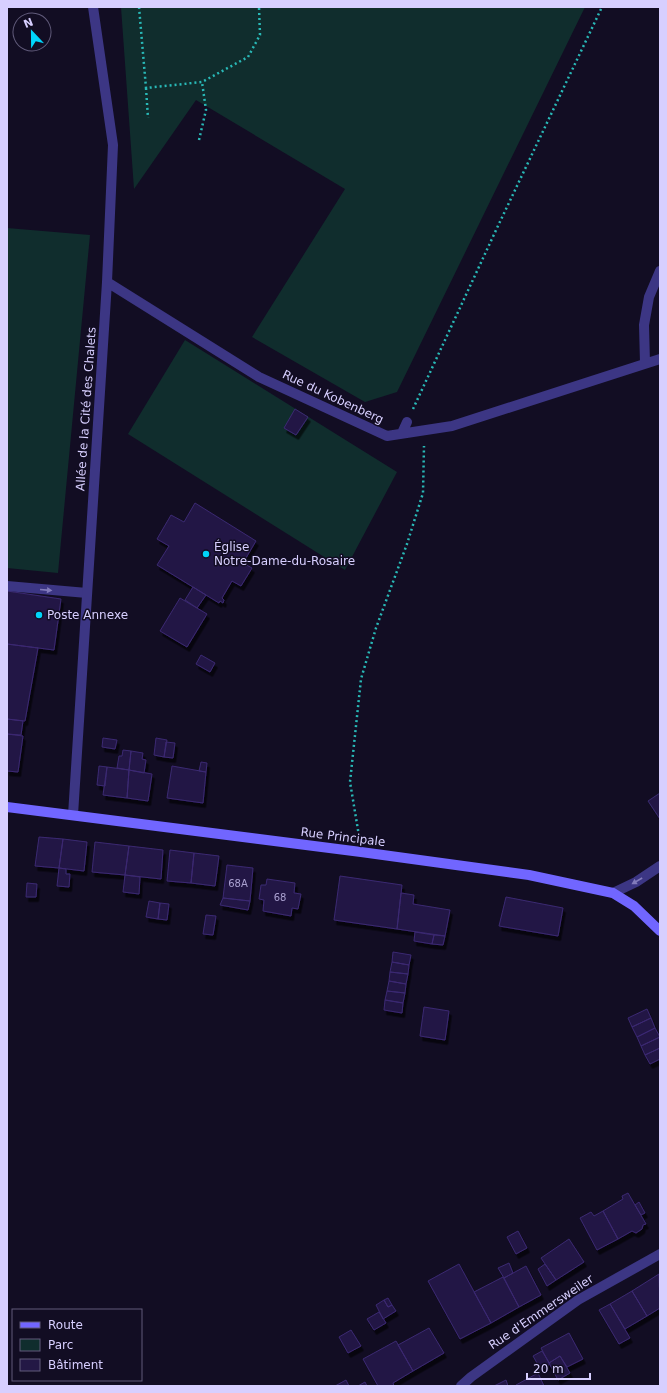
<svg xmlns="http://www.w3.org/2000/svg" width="667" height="1393" viewBox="0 0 667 1393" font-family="'DejaVu Sans',sans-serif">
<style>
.green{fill:#102d2d}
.building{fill:#231845;stroke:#3b2972;filter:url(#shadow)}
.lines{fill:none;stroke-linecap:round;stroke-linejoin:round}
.path{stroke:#29b9b7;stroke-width:2.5;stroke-dasharray:2 3;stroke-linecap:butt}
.lane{stroke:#3c3684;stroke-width:10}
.street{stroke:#3c3684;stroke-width:10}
.secondary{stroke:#7166ff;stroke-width:10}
.oneway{fill:#827bbb}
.poi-dot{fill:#00d5fa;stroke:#120d23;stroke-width:1.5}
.labels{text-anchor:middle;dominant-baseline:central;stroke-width:3;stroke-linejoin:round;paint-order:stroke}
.number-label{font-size:10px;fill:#aaa1d0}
.street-label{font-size:12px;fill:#d7cfff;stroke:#120d23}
.poi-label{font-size:12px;fill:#d7cfff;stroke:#120d23;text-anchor:start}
</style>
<defs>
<filter id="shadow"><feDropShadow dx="2.5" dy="4.5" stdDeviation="0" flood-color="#0009"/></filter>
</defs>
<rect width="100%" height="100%" fill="#120d23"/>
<!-- green -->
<path class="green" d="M121 7H585L397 392 365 402 252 337 345 189 196 100 134 189Z
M7 228 90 235 58 573 7 568Z
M185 340 397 472 345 570 128 434Z"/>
<!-- building -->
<path class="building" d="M295 409 308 417 296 435 284 428Z
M195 503 256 541 243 563 252 568 241 586 232 581 222 598 224 600 223 603 220 601 219 603 157 565 169 546 157 539 171 515 184 522Z
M193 587 206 595 197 608 185 600Z
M7 591 61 599 54 650 7 644Z
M180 598 207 614 187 647 160 631Z
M7 644 38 648 25 721 7 719Z
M201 655 215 663 210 672 196 664Z
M7 719 23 721 21 735 7 734Z
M7 734 23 736 18 772 7 771Z
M103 738 117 740 115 749 102 747Z
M156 738 167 740 164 757 154 755Z
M166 742 175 743 173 758 164 757Z
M123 750 131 751 129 770 117 768 119 756H122Z
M131 751 143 753 142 759 146 760 144 773 129 770Z
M201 762 207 763 206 772 199 771Z
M99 766 107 767 105 786 97 785Z
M172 766 206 772 203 803 167 798Z
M107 767 129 770 127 798 103 795Z
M129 770 152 774 148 801 127 798Z
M660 793V819L648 801Z
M39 837 63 839 59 868 35 866Z
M63 839 87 842 84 871 59 868Z
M95 842 129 846 125 875 92 872Z
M129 846 163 850 161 879 125 875Z
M170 850 194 853 191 883 167 881Z
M194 853 219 856 215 886 191 883Z
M227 865 253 868 250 901 223 898Z
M59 868 66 869V874H70L69 887 57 886Z
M125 875 140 877 139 894 123 892Z
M340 876 402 885 397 929 334 920Z
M267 879 295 883 294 893 301 894 298 909 292 908 291 916 263 911 264 900 259 899 261 885H266Z
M27 883 37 884 36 897H26Z
M401 893 414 895 413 904 450 910 445 936 397 929Z
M506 897 563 908 558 936 499 926Z
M223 898 250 901 248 910 220 905Z
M149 901 160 903 158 919 146 917Z
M160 903 169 904 167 920 158 919Z
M206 915 216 916 213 935 203 934Z
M415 932 434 935 432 944 414 941Z
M434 935 445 936 443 945 432 944Z
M393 952 411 955 409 965 392 962Z
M392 962 409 965 408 974 390 972Z
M390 972 408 974 406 984 389 981Z
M389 981 406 984 405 993 387 991Z
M387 991 405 993 403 1003 385 1000Z
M385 1000 403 1003 402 1013 384 1010Z
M424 1007 449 1011 445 1040 420 1036Z
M647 1009 651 1018 632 1027 628 1018Z
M651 1018 655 1028 637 1037 632 1027Z
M655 1028 660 1037 641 1046 637 1037Z
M660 1037V1048L645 1055 641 1046Z
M660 1048V1059L650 1064 645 1055Z
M628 1193 646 1224 643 1225 642 1229 636 1233 632 1231 618 1239 603 1211 623 1199 622 1196Z
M639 1202 645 1213 641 1215 635 1205Z
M603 1211 618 1239 597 1250 580 1218 591 1212 594 1216Z
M518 1231 527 1248 516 1254 507 1237Z
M569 1239 584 1262 556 1280 541 1258Z
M509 1263 513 1273 504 1278 498 1268Z
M459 1264 491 1323 460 1339 428 1281Z
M545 1264 556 1280 547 1286 538 1269Z
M526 1266 541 1295 519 1307 504 1278Z
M659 1274 660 1308 647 1316 632 1291Z
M503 1277 519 1307 491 1323 474 1292Z
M632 1291 647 1316 625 1329 610 1304Z
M388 1298 392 1305 388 1307 384 1300Z
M384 1300 388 1307 392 1305 396 1311 383 1319 376 1305Z
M610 1304 630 1338 619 1344 599 1310Z
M379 1312 386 1323 374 1330 367 1319Z
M429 1328 444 1353 413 1371 398 1345Z
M351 1330 361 1346 348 1353 339 1337Z
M569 1333 583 1359 567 1367 560 1356 549 1363 541 1348Z
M396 1341 413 1371 393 1383 394 1386H378L363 1359Z
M542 1351 550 1364 541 1370 533 1356Z
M560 1356 570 1373 558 1380 549 1363Z
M538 1373 544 1386H516V1385Z
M346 1380 349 1386H335Z
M506 1380 508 1386H494Z
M365 1382 367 1386H358Z"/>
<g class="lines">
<!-- path -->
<path class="path" d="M139 7 146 88 202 82 248 57 260 35 259 7
M146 88 148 118
M199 140 206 110 202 82
M413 409 497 228 602 7
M359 836 350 782 361 679 376 628 407 544 423 493 424 446"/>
<!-- lane -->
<path class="lane" d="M7 586 87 593"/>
<!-- street -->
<path class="street" d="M107 282 259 377 387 436 452 426 660 359
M645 363 644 325 649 297 660 271
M402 433 407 422
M73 815 107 282 113 145 93 7
M613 893 636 882 660 866
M461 1386 471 1377 578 1300 660 1254"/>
<!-- secondary -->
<path class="secondary" d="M7 807 361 852 529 875 613 893 634 906 660 931"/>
</g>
<!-- one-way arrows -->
<defs><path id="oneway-solid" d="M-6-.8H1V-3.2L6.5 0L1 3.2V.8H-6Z"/></defs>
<g class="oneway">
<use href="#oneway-solid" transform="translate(46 590) rotate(5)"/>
<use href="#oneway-solid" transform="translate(637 881) rotate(150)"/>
</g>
<!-- markers -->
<g class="poi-dot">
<circle cx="206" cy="554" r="4"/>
<circle cx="39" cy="615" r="4"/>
</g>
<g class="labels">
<!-- number labels -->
<g class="number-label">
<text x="238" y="883">68A</text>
<text x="280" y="897">68</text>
</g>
<!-- street labels -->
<g class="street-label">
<text transform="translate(333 397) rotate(25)">Rue du Kobenberg</text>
<text transform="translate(86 409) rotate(-86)">Allée de la Cité des Chalets</text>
<text transform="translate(343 837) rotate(7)">Rue Principale</text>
<text transform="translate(541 1312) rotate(-34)">Rue d'Emmersweiler</text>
</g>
<!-- poi labels -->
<g class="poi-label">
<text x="214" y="547">Église<tspan x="214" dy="14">Notre-Dame-du-Rosaire</tspan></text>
<text x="47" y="615">Poste Annexe</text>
</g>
</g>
<!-- border -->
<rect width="667" height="1393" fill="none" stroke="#d7cfff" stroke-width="16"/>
<!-- legend -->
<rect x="12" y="1309" width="130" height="72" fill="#120d23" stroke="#615b7b"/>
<rect x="20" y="1322" width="20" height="6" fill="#7166ff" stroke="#615b7b"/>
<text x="48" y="1329" font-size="12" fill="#d7cfff">Route</text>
<rect x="20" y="1339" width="20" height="12" fill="#102d2d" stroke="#615b7b"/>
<text x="48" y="1349" font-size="12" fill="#d7cfff">Parc</text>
<rect x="20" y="1359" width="20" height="12" fill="#231845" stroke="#615b7b"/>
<text x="48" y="1369" font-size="12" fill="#d7cfff">Bâtiment</text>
<!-- north arrow -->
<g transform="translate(32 32) rotate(338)"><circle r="19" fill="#120d23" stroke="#615b7b"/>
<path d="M0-3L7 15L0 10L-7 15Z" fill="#00d5fa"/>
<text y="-6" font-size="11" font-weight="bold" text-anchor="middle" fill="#d7cfff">N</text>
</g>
<!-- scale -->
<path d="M527 1373v6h63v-6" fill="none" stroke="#d7cfff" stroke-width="2"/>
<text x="533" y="1373" font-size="12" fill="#d7cfff" stroke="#120d23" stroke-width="3" paint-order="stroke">20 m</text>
</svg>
